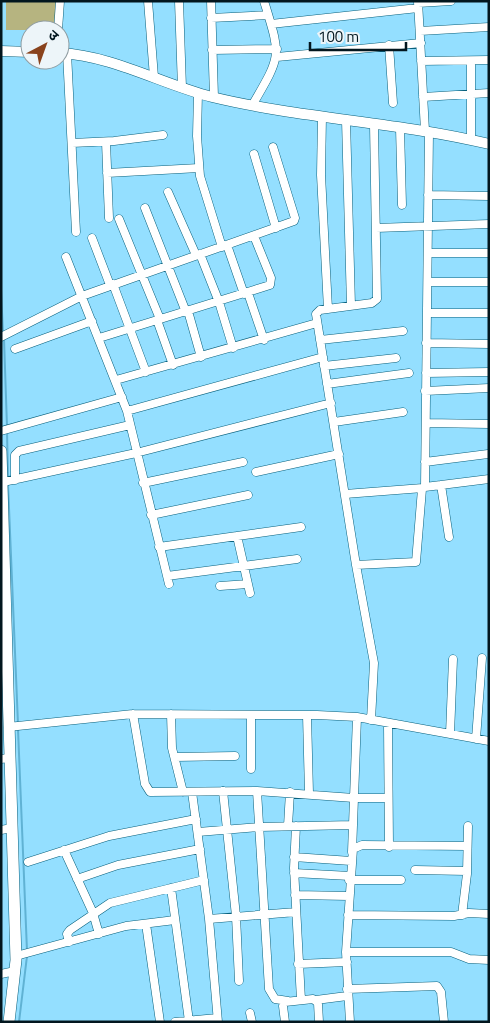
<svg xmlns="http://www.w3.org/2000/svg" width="490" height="1023" viewBox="0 0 490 1023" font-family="'Titillium Web','Noto Sans Devanagari',sans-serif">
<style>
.green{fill:#b6b480}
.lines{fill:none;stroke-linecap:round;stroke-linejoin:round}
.stream{stroke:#60b2d4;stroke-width:2}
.minor-casing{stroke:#09617d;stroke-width:9}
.tertiary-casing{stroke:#09617d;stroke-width:11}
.secondary-casing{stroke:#09617d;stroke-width:12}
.minor{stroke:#fff;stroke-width:8}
.tertiary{stroke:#fff;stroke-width:10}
.secondary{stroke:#fff;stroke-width:11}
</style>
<rect width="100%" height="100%" fill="#94dfff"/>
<!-- green -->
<path class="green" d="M6 1H59L58 30H6Z"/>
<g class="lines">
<!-- stream -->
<path class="stream" d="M1 289 3 334
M4 339 7 427
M7 431 8 479
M8 484 18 724
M18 729 27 951
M19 1022 27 956"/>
<!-- minor casing -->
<g class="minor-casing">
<path id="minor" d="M148 1 154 77
M179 1 182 88
M211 1 214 97
M418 1 425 131
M418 3 451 1
M211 18 268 15
M271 24 418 8
M58 30 60 1
M420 31 489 27
M389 45 393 103
M212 50 277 49
M67 53 76 232
M277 57 421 43
M421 61 489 60
M471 61V140
M198 93 197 136 200 176 222 247
M423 97 489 93
M253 104C282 54 281 57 264 1
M322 116 321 175 328 309
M346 120 351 306
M400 128 402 205
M106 142 109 218
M72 143 114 141 163 135
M254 154 276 228
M107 173 199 168
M168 192 196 255
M428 195 489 196
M145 208 186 312
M119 219 160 319
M376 228 489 224
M92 238 110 285
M227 245 244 294
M428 253H489
M200 254 219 302 233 348
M66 257 127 411 169 584
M428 282H489
M113 284 146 372
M248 293 264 340
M188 311 201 357
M427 313H489
M157 320 173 365
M1 337 82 296 294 221 295 218 273 147
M99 338 270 285 271 278 254 236
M320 340 403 331
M426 343 489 344
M15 349 92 321
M324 366 396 358
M426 373 489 372
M116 380 317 323
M327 384 409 373
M425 391 489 388
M127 411 323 357
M334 422 403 412
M426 423 489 424
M1 431 122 397
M425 462 488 454
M256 472 339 454
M15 480V455L19 451 130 425
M3 482 136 453 331 403
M143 483 243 462
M441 485 449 537
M425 487 429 132
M345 494 423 488
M151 515 248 495
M237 536 250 593
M159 547 301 527
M356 565 416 562 422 489 425 487 489 479
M167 576 297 559
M220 586 248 584
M133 714 145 784 150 792 257 791 354 798H388
M171 714 172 748 183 792
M307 715 309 793
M371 720 374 663 356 565 316 314 320 310 372 303 377 299 374 125
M388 724 389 847
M8 727 133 714 317 715 357 717 489 741
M450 734 453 659
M476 739 482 658
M175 757 235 756
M1 759 9 758
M251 769V716
M223 791 236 916 239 981
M257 791 269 989 275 999 288 1001
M192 792 209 919 218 1022
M288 826 290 792
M296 826 294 868 301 1000
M1 830 12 828
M198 832 259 827 353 825
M64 850 93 913 99 934
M352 852 357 717
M294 857 351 861
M28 862 109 836 196 819
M415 870 467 871
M294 873 350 876
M77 879 118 865 200 849
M349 880H401
M171 888 189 1021
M295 895 349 896
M348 915 454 916 469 913 489 914
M462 915 467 874 468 826
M209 919 296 912
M146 924 160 1022
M69 942 67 934 70 930 110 903 204 880
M346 952H451L469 959 489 960
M16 956 126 926 175 920
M298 964 347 962
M1 974 15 971
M347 989 437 986 441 992 444 1022
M316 1000 347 996
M250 1013 252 1022
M175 1022 217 1018
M285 1022 283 1006 285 1002 313 999 318 1003 319 1022
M350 1022 346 952 353 849 362 845 467 846"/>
</g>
<!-- tertiary casing -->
<g class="tertiary-casing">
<path id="tertiary" d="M1 51 30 52
M60 53C114 56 161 84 212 97 303 119 398 122 489 144"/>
</g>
<!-- secondary casing -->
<g class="secondary-casing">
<path id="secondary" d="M1 451 16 960 9 1022"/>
</g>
<!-- minor -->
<use href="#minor" class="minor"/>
<!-- tertiary -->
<use href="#tertiary" class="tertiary"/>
<!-- secondary -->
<use href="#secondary" class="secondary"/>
</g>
<!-- border -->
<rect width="490" height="1023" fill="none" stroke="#02161e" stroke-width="5"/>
<!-- north arrow -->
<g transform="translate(45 45) rotate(41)"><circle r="24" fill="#edf5f9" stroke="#8f9ca1"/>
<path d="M0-4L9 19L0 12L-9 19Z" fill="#89431d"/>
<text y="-8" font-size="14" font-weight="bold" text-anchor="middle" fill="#02161e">उ</text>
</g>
<!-- scale -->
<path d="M310 42v8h96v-8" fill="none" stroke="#02161e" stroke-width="2.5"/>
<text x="318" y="42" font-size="15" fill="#02161e" stroke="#edf5f9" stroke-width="4" paint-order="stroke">100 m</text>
</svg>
